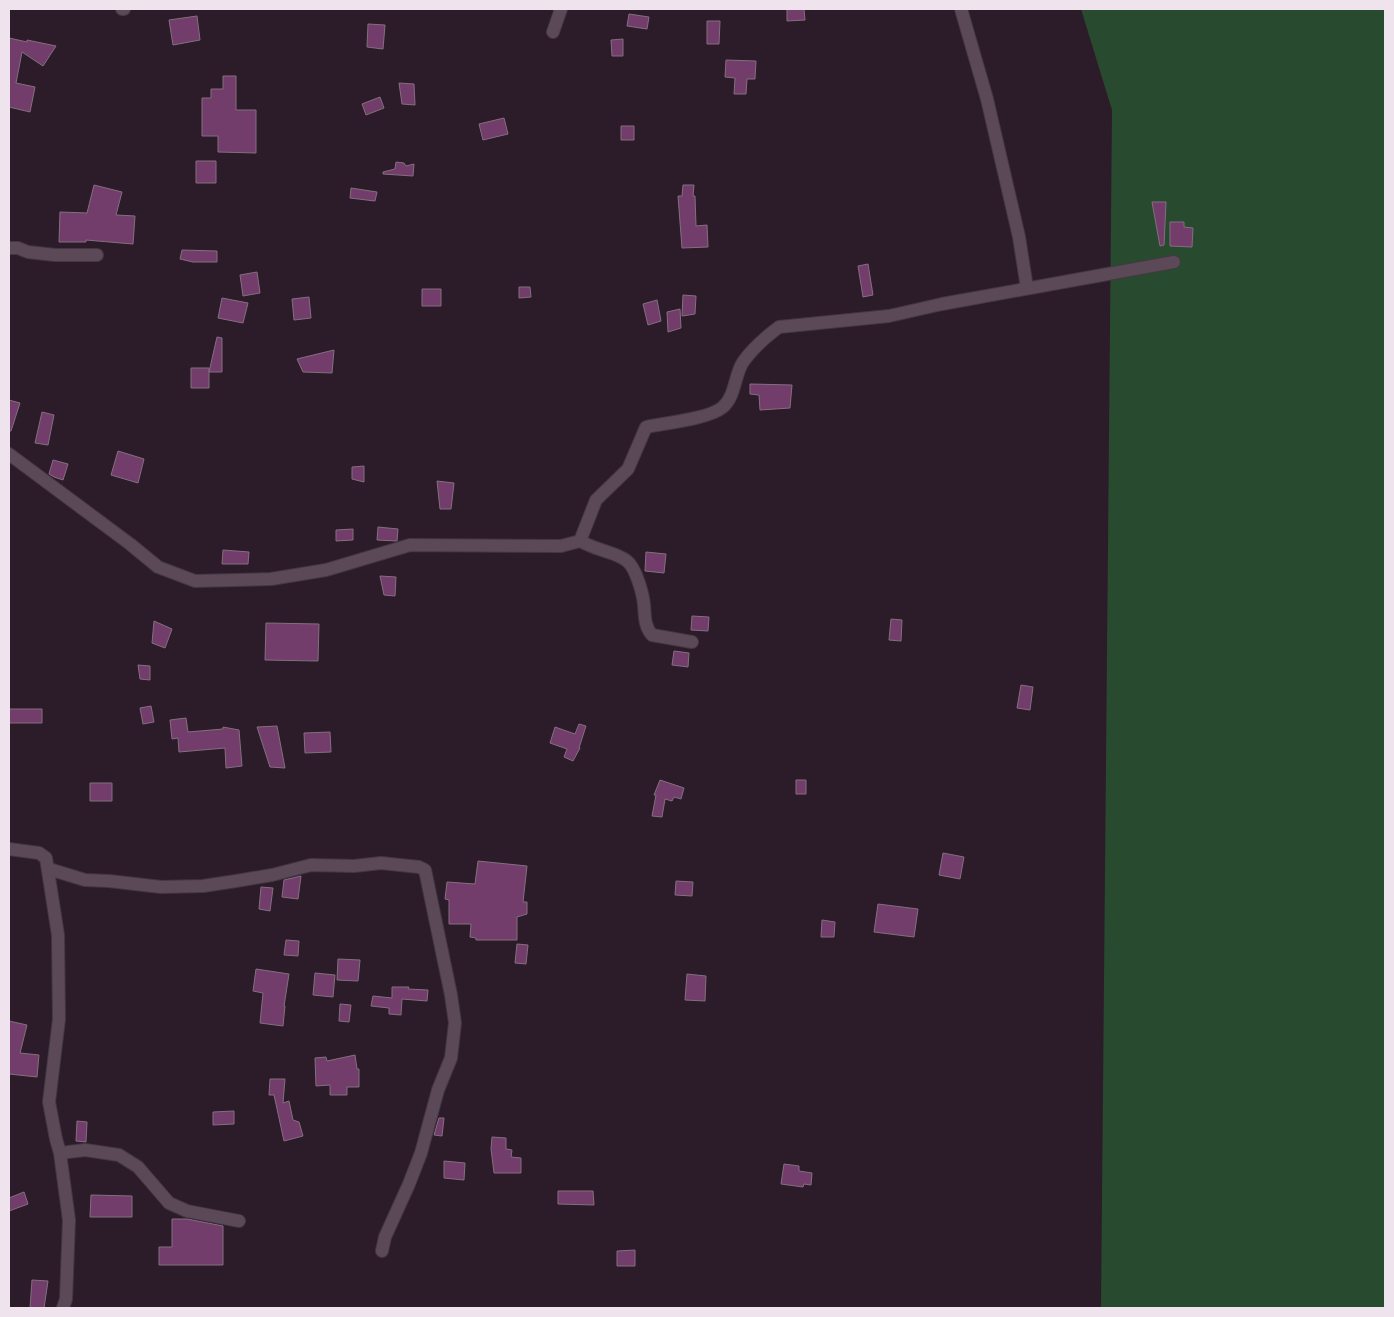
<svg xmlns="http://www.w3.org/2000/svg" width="1394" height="1317" viewBox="0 0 1394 1317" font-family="'Times New Roman',serif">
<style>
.green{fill:#284b30}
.building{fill:#723d6a;stroke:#836f7f}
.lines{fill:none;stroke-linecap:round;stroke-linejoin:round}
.street-casing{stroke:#443742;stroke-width:14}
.street{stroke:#5c4958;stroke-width:12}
</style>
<rect width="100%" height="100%" fill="#2c1c2a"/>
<!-- green -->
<path class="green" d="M1081 9H1385V1308H1101L1112 110Z"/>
<!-- building -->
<path class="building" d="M787 9H804L805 20 787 21Z
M629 14 649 17 647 29 627 26Z
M197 16 200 40 173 45 169 20Z
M707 21H720L719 44H707Z
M368 24 385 25 383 49 367 47Z
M9 38 27 42V40L56 46 43 66 22 52 16 83 35 87 30 112 9 107Z
M623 39V56H612L611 40Z
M726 60 756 61 755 79H747L746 94H734L735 78 725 77Z
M223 76H236V110H256V153L218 152V136H202V98H211V89H223Z
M399 83 414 84 415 105 402 104Z
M380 97 384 108 366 115 362 104Z
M504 118 508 134 483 140 479 124Z
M621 126H634V140H621Z
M196 161H216V183H196Z
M396 162 404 163 406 166 414 164 413 176 383 174V172L395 169Z
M94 185 122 192 116 215 135 216 133 244 86 240V242H59L60 212 87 213Z
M683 185H694L693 196H695L696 226 707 225 708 247 682 248 678 196H682Z
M351 188 377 192 375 201 350 198Z
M1152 202H1166L1164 245 1160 246Z
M1170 222H1184V227L1193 228 1192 247 1170 246Z
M182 250 217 251V262H193L180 259Z
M868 264 873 295 863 297 858 266Z
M257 272 260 293 243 296 240 275Z
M519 287H530L531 297 519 298Z
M422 289H441V306H422Z
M683 295 696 296 695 314 682 316Z
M309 297 311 318 294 320 292 299Z
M222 298 248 303 243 323 218 318Z
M657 300 661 321 648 325 643 304Z
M680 309 681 328 668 332 667 312Z
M217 337 222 338V372H209Z
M334 350 332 373 303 372 297 359Z
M191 368H209V388H191Z
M750 384 792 385 790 408 760 410 759 395 750 394Z
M9 400 20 403 11 431H9Z
M42 412 54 415 48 445 35 443Z
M118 451 144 459 138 483 111 475Z
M53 460 68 464 63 480 54 477 49 474Z
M364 466V482L352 479V467Z
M437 481 454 483 451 509H440Z
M378 527 398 529 397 541 377 540Z
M353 529V540L336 541V530Z
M223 550 249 552 248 564H222Z
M646 552 666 554 664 573 645 571Z
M380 576 396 577 395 596 384 595Z
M692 616 709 617 708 631 691 630Z
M891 619 902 620 901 641 889 640Z
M154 621 172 629 165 648 152 643Z
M266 623 319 624 318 661 265 660Z
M674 651 689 653 688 667 672 665Z
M138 665 150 666V680L140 679Z
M1021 685 1033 687 1030 710 1017 708Z
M151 706 154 722 143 724 140 708Z
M9 709H42V723H9Z
M186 718 188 732 223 729V727L239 730 242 766 226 768 225 748 179 752 178 738 172 739 170 720Z
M579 724 586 726 579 748H580L573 761 564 757 567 749 550 743 555 727 575 734Z
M277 726 285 768 270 767 257 727Z
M330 732 331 752 305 753 304 733Z
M660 780 684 788 681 799 674 797 672 801 665 799 662 817 652 816 656 795H654Z
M796 780H806V794H796Z
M90 783H112V801H90Z
M943 853 964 857 960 879 939 875Z
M478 861 527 866 523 902H527V914L517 917V940H476V938L470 937 471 924H449V900L445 899 447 882 475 884Z
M301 876 298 899 282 897 284 880Z
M676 881 693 882 692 896 675 895Z
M261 887 273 888 270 911 259 909Z
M878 904 918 909 914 937 874 932Z
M822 920 835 922 834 937H821Z
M286 940 299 941 298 956 284 955Z
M517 944 528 945 526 964 515 963Z
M338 959 360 960 358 981 337 980Z
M256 969 289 974 284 1006H285L283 1026 260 1023 263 993 253 991Z
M315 973 335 975 333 997 313 995Z
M687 974 706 976 705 1001 685 1000Z
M392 987H409L408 989 428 990 427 1001 402 999 401 1015 389 1014V1008L371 1006 373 996 392 998Z
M340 1004 351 1005 349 1022 339 1021Z
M9 1021 27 1025 20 1053 39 1055 37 1077 9 1074Z
M355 1055 357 1069H359V1087H347V1095H330V1085L316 1086 315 1058 326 1057 327 1061Z
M270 1079H285L283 1103 289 1101 293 1120 299 1122 303 1136 284 1141 274 1095H269Z
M234 1111V1124L213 1125V1112Z
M439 1118H444L442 1136 434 1135Z
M77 1121 87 1122 86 1142 76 1141Z
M492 1137 506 1138V1149L512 1150 511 1157 521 1158V1173H494L491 1149Z
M444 1161 465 1163 464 1180 444 1178Z
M784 1164 799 1166V1171L812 1173 811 1185 804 1184 803 1187 781 1184Z
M558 1191H593L594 1205 558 1204Z
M24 1192 28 1204 9 1211V1198Z
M91 1195 132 1196V1217H90Z
M172 1219H187L223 1226V1265H159V1247H172Z
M635 1250V1266H617V1251Z
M32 1280 48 1281 44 1308H30Z"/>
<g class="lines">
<!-- street casing -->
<g class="street-casing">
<path id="street" d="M122 9H124
M961 9 987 99 1019 237 1027 288
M553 32 561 9
M9 248H18L28 252 55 255H97
M9 454 130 544 158 567 195 581 271 579 326 570 410 545 561 546 580 541 596 500 628 469 646 427C665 423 709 419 723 407 736 395 734 376 743 362 752 349 767 336 779 327L889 316 942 304 1174 262
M580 541C586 544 592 547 599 549 609 553 618 554 627 561 636 568 643 594 644 605 645 615 644 626 652 635L692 642
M9 849 39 853 46 858 58 935 59 1019 49 1102 56 1139 60 1153 69 1220 66 1299 63 1308
M49 869 85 880 109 881 161 887 203 886 236 881 272 875 311 865 354 866 381 863 419 867 425 870 451 995 455 1023 451 1058 438 1090 421 1153 409 1184 385 1237 382 1251
M60 1153 85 1150 119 1155 138 1167 169 1203 187 1211 239 1221"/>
</g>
<!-- street -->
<use href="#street" class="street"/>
</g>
<!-- border -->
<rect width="1394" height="1317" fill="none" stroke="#efe4ed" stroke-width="20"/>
</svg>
